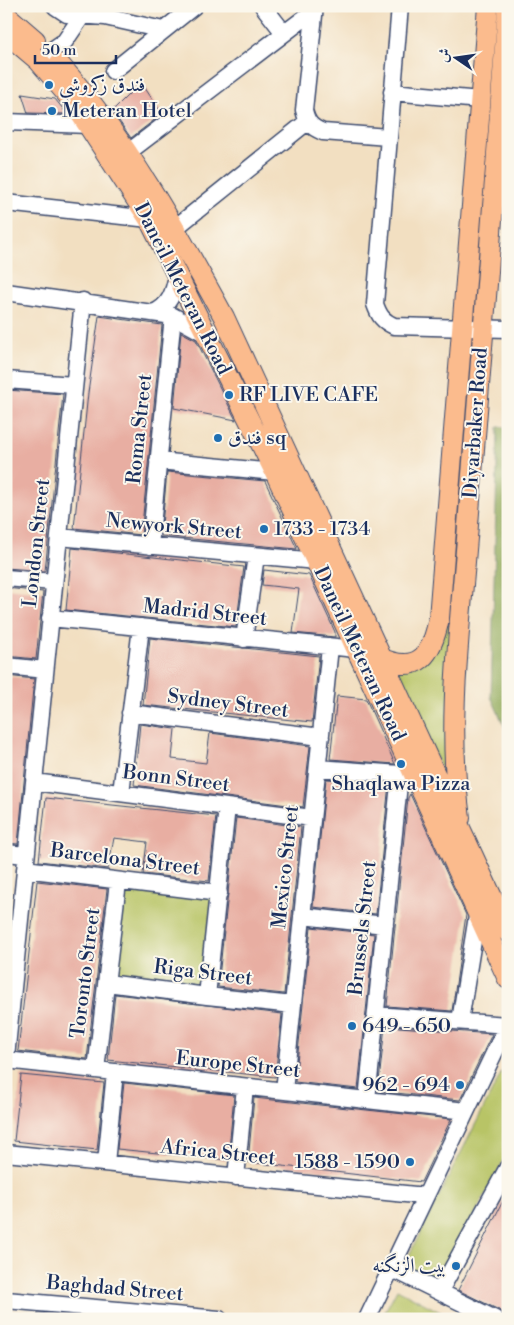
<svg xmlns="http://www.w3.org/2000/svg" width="514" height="1325" viewBox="0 0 514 1325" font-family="'Libre Bodoni',Amiri,serif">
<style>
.green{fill:#b8c466;stroke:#6a7a62}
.forest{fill:#92aa5b;stroke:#566c5c}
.building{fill:#e8aea2}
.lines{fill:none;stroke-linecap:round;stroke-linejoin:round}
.minor-casing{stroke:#3b496d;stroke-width:19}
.major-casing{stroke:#3b496d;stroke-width:22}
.minor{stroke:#fff;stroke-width:16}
.major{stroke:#fbbb8d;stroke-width:20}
.poi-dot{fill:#1f6fb2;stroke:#fbf7ec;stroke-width:2}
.labels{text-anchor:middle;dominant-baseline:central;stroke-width:4;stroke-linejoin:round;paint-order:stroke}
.poi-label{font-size:20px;fill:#1b2f5e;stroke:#fbf7ec;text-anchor:start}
.street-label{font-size:20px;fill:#1b2f5e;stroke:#fbf7ec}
</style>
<rect width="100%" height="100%" fill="#fbf7ec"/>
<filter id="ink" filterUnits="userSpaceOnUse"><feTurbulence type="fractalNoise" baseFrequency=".02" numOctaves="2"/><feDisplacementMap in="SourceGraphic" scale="10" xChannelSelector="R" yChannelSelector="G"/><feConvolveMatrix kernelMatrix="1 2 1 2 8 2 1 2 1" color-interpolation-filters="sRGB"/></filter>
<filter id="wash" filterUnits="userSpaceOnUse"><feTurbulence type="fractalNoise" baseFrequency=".0096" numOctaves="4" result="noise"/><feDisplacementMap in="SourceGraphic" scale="20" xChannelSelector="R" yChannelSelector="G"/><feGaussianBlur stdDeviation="1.12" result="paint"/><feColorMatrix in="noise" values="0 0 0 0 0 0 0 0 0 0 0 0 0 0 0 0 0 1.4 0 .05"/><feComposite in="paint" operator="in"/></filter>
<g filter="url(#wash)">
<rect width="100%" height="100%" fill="#f2dfc1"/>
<!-- green -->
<path class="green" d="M488 6H508L483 328 458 804 391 662 432 645Z
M118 882 219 893 207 996 107 983Z
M508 1060V1152L438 1285 403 1267Z
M397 1289 442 1313 439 1319H381Z"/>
<!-- forest -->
<path class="forest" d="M498 427H508V734L491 697Z"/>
<g id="blocks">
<!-- building -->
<path class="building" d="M141 82 162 114 131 138 112 111Z
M22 94 55 99 67 114 28 113Z
M99 316 162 325 141 535 74 528 88 393Z
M181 332 196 340 236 420 174 408Z
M6 390 63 394 45 571 6 568Z
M167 472 265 481 297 549 161 536Z
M72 548 244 567 236 627 66 610Z
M264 570 309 575 335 632V637L293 633 299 589 262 585Z
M6 588 43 592 36 659 6 656Z
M150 638 319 656 312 722 143 705Z
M6 676 34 679 18 844 6 843Z
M337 696 366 699 395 764 330 759Z
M140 724 175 729 172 759 206 763 210 733 310 746 303 807 134 785Z
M326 779 389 783 376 914 313 907Z
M410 794 466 915 452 1011 387 1006 408 798Z
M46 798 216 816 209 881 143 874 147 842 114 838 108 869 39 861Z
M236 818 301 827 284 994 218 987Z
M37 881 107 889 87 1059 18 1051Z
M311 927 374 934 358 1089 295 1082Z
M115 994 282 1014 275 1077 108 1060Z
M385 1026 492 1034 460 1100 378 1091Z
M21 1075 104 1083 97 1150 14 1141Z
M124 1083 234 1095 228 1160 117 1149Z
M254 1098 282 1101 451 1119 421 1182 248 1162Z
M508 1191V1319H505L499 1310 458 1290Z
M38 1313 83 1317V1319H38Z"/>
</g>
</g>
<g filter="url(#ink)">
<use href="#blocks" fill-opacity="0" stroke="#3b496d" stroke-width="1"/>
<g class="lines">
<!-- minor casing -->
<g class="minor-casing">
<path id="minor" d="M55 6 67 14 105 17 163 30
M263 6 284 33
M315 6 304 110C307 123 311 127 323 132L388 137
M400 6 375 304C379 316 383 321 394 326L508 329
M49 52 65 41 82 16
M113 71 194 6
M392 92 480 100
M6 122 89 125
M126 154 315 10
M6 203 149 219
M175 228 307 122
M6 292 173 316 206 334
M153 313C170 306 174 292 177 275
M6 380 74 385
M158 461 275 472
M59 537 316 561
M150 546 173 316
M6 578 53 582
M50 618 356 649
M244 639 256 556
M6 666 45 670
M130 713 321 737
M318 768 400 774
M34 782 312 818
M121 793 141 627
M6 853 26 855
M25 869 219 893
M302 916 385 925
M107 983 207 996 293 1005
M207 996 227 807
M376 1015 507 1025
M460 1021 478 910
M6 1057 83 301
M6 1060 466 1111
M96 1070 118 882
M284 1091 330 647
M367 1100 400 774 412 768
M6 1153 425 1196
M106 1163 115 1072
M236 1177 245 1087
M391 1268 495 1319
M440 1291 508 1167
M6 1300 219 1319
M367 1319 508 1024"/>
</g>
<!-- major casing -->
<g class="major-casing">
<path id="major" d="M6 15 35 40
M6 33 38 60 71 99 149 219 275 472 508 979
M59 64C126 139 176 229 224 317L508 932
M380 658C419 675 432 655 439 618L488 6
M460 818C446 721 461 621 468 525 481 352 496 181 508 8"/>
</g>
<!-- minor -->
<use href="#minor" class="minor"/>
<!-- major -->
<use href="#major" class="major"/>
</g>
</g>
<!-- markers -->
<g class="poi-dot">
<circle cx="49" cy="85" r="5"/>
<circle cx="52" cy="111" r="5"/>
<circle cx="229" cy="395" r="5"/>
<circle cx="218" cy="438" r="5"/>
<circle cx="264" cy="529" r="5"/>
<circle cx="401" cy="764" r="5"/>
<circle cx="352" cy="1026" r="5"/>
<circle cx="460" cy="1085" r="5"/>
<circle cx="410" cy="1162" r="5"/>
<circle cx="456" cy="1266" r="5"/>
</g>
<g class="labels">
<!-- poi labels -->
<g class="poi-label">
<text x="59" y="85">فندق زكروشي</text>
<text x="62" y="111">Meteran Hotel</text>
<text x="239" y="395">RF LIVE CAFE</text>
<text x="228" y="438">فندق sq</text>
<text x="274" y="529">1733 - 1734</text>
<text x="401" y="784" text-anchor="middle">Shaqlawa Pizza</text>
<text x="362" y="1026">649 - 650</text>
<text x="450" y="1085" text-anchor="end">962 - 694</text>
<text x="400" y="1162" text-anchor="end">1588 - 1590</text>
<text x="446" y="1266" text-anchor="end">بيت الزنگنه</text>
</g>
<!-- street labels -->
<g class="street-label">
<text transform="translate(182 289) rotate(63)">Daneil Meteran Road</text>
<text transform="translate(476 423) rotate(-86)">Diyarbaker Road</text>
<text transform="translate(140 429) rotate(-84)">Roma Street</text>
<text transform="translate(174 527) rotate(5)">Newyork Street</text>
<text transform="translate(37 543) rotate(-84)">London Street</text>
<text transform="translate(205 613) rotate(6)">Madrid Street</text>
<text transform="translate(359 654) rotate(65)">Daneil Meteran Road</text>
<text transform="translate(228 704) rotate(7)">Sydney Street</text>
<text transform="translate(176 779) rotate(7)">Bonn Street</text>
<text transform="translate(125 860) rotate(7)">Barcelona Street</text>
<text transform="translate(286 867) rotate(-84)">Mexico Street</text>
<text transform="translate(363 928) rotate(-84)">Brussels Street</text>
<text transform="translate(86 973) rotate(-83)">Toronto Street</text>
<text transform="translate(203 973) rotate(7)">Riga Street</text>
<text transform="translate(238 1065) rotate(6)">Europe Street</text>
<text transform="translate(218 1153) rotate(6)">Africa Street</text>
<text transform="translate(115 1289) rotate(5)">Baghdad Street</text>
</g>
</g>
<!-- margin -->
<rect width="514" height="1325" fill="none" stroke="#fbf7ec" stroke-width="25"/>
<!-- north arrow -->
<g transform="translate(456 58) rotate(283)" stroke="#fbf7ec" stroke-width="4" paint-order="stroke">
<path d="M0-4L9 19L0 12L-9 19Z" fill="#1b2f5e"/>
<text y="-8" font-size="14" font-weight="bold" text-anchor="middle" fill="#1b2f5e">ش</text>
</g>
<!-- scale -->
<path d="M35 55v8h81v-8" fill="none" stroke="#1b2f5e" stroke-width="2.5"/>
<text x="42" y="55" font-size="15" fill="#1b2f5e" stroke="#fbf7ec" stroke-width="4" paint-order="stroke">50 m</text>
</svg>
